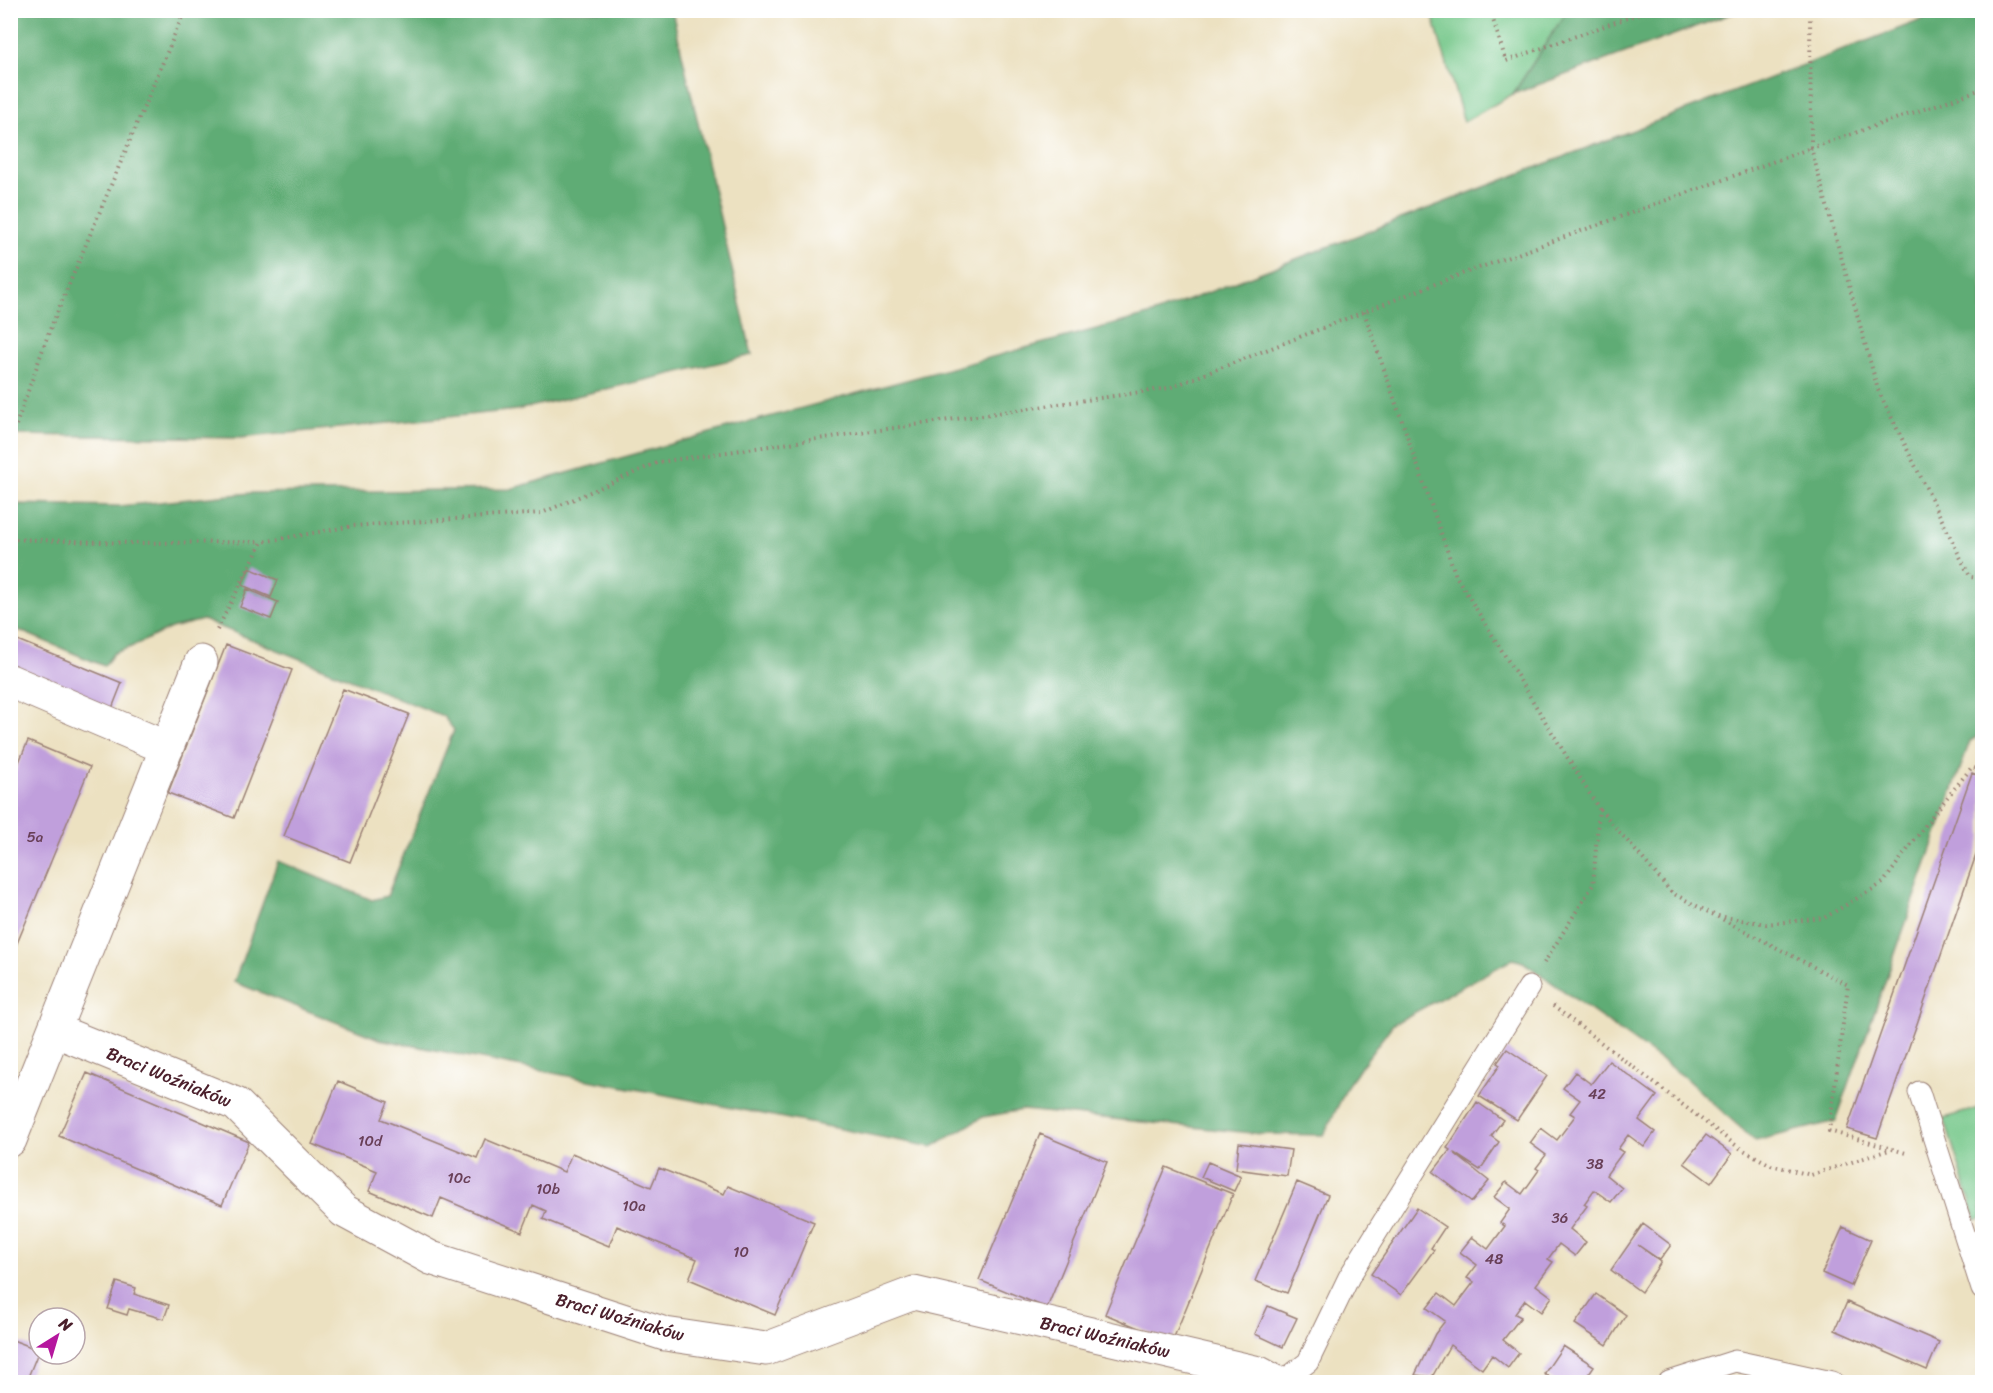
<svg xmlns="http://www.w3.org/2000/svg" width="1993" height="1393" viewBox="0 0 1993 1393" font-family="Sriracha,sans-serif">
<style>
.green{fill:#74c789;stroke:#5f735a;stroke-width:1.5}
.forest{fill:#5fac75;stroke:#546650;stroke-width:1.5}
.building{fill:#c09fdc}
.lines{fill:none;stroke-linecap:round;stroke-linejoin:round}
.lane-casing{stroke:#9b8076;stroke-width:23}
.street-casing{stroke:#9b8076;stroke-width:35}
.path{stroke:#9b8076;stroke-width:4;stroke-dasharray:1.5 4.5;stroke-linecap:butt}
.lane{stroke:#fff;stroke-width:21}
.street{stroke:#fff;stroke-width:33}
.labels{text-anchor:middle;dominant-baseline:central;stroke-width:4.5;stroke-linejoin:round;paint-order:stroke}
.number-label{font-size:15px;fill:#683f57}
.street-label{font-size:18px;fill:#4a1f2b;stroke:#fff}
</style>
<rect width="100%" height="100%" fill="#fff"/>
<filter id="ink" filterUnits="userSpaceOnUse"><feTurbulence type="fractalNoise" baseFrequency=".0167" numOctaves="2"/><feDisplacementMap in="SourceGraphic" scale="12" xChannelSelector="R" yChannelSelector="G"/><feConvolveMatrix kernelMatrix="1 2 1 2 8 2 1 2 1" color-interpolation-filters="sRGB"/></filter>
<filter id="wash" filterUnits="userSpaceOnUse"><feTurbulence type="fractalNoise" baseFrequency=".008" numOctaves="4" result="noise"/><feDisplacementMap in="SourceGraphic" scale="24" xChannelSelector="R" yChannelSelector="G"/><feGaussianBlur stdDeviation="1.35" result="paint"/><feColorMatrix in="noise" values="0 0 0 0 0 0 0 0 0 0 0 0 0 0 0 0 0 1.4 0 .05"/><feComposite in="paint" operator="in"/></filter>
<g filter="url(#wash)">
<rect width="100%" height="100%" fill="#ece1c1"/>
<!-- green -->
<path class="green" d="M1431 11H1567L1513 94 1464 122Z
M1982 1107V1218L1976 1220 1944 1118Z"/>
<!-- forest -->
<path class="forest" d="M11 10 672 11 752 355 517 410 240 438 11 435Z
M1567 11V10L1739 11 1513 94Z
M1945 11H1982V734L1970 741 1836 1121 1755 1141 1683 1076 1523 962 1513 959 1393 1024 1349 1083 1324 1135 1261 1134 1023 1110 983 1117 932 1147 379 1039 234 982 278 861 372 900 387 896 454 730 443 716 203 620 171 628 131 647 114 653 104 666 11 627V504L119 506 251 493 510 489 731 427 1152 314Z"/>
<g id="blocks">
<!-- building -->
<path class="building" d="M249 568 278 580 271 597 242 585Z
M247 589 278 602 271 619 240 607Z
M10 637 122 683 109 716 10 676Z
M226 645 292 670 234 818 168 793Z
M343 689 409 714 350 862 284 836Z
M28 741 90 767 11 958 10 783Z
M1972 773 1982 777V838L1877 1138 1847 1129Z
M1507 1049 1547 1076 1517 1120 1479 1096 1500 1065 1497 1063Z
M1609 1061 1657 1096 1639 1120 1655 1132 1644 1147 1628 1135 1618 1149 1623 1152 1606 1175 1622 1188 1611 1202 1594 1190 1584 1204 1587 1206 1570 1229 1586 1242 1575 1256 1559 1244 1548 1259 1553 1262 1536 1285 1552 1297 1541 1312 1525 1300 1515 1314 1521 1317 1503 1340 1519 1353 1508 1368 1492 1355 1482 1369 1450 1345 1432 1377 1415 1375 1435 1334 1445 1321 1427 1308 1439 1293 1456 1306 1474 1282 1467 1278 1477 1265 1460 1252 1472 1237 1488 1249 1505 1226 1500 1223 1510 1209 1494 1197 1506 1182 1522 1194 1539 1170 1536 1168 1546 1155 1530 1143 1541 1128 1557 1140 1575 1116 1570 1113 1580 1100 1563 1088 1575 1072 1591 1084Z
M87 1073 249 1142 222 1205 59 1136Z
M338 1081 388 1102 381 1119 477 1158 485 1139 564 1172 572 1153 651 1187 659 1168 724 1194 728 1186 814 1222 775 1315 689 1279 697 1259 617 1226 609 1246 543 1219 546 1211 533 1205 522 1232 441 1198 433 1218 369 1191 377 1171 312 1144Z
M1477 1102 1503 1120 1491 1136 1499 1142 1480 1170 1454 1153 1489 1181 1472 1202 1433 1172 1450 1150 1447 1148Z
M1040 1134 1107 1162 1047 1308 979 1280Z
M1706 1135 1732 1154 1711 1183 1684 1163Z
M1239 1143 1291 1150 1287 1176 1236 1169Z
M1208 1162 1241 1176 1234 1191 1201 1177Z
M1166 1167 1233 1194 1172 1342 1105 1314Z
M1297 1182 1328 1195 1287 1293 1255 1281Z
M1417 1208 1445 1227 1431 1248 1434 1250 1401 1295 1371 1274Z
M1643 1224 1671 1245 1660 1260 1638 1245 1661 1262 1641 1292 1611 1270Z
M1843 1227 1871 1240 1851 1286 1822 1273Z
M117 1282 136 1288 134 1294 169 1305 164 1319 129 1309 127 1315 108 1309Z
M1596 1294 1626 1315 1607 1345 1575 1324Z
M1847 1302 1939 1342 1927 1370 1835 1330Z
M1268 1306 1297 1318 1283 1347 1255 1334Z
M10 1339 39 1350 26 1382H10Z
M1563 1346 1594 1366 1583 1382H1557L1544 1374Z"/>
</g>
</g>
<g filter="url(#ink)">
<use href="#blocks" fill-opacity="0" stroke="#9b8076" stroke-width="1.5"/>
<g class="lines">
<!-- lane casing -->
<g class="lane-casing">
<path id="lane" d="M1919 1092 1982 1289
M1282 1382 1308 1362 1349 1277 1529 987
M1669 1382 1735 1361 1832 1382"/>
</g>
<!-- street casing -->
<g class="street-casing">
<path id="street" d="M10 681 167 748
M54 1030 236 1104 344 1211 431 1258 665 1334 766 1349 914 1293 1259 1373 1276 1382
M10 1140 201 662"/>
</g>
<!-- path -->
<path class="path" d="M1490 10 1506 61 1649 10
M1982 89 1811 148 1878 390 1970 577 1982 578
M1364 312 1456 576 1599 809 1593 885 1544 963
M10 442 49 332 185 10
M10 539 130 543 262 542
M217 630 262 542 353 526 542 513 659 462 1169 388 1448 279 1811 148 1810 10
M1600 809 1672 893 1848 985 1829 1131 1906 1153
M1718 916 1766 924 1824 918 1883 883 1932 816 1972 767 1982 771
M1553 1006 1738 1147 1771 1165 1811 1175 1892 1149"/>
<!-- lane -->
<use href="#lane" class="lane"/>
<!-- street -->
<use href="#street" class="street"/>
</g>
</g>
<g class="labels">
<!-- number labels -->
<g class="number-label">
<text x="35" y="837">5a</text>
<text x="1597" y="1094">42</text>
<text x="370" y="1141">10d</text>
<text x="1595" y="1164">38</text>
<text x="459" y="1178">10c</text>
<text x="548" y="1189">10b</text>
<text x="634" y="1206">10a</text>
<text x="1560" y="1218">36</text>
<text x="741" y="1252">10</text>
<text x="1494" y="1259">48</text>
</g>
<!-- street labels -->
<g class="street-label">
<text transform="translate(169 1077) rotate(22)">Braci Woźniaków</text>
<text transform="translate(620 1317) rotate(16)">Braci Woźniaków</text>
<text transform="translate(1105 1337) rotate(13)">Braci Woźniaków</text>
</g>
</g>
<!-- margin -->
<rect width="1993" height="1393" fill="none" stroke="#fff" stroke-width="36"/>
<!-- north arrow -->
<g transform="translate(57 1336) rotate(37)"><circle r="28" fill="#ffffff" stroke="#b7a5aa" stroke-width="1.5"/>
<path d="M0-4.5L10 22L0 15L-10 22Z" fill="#b5179e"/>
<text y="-9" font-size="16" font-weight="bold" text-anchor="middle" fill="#4a1f2b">N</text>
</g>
</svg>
